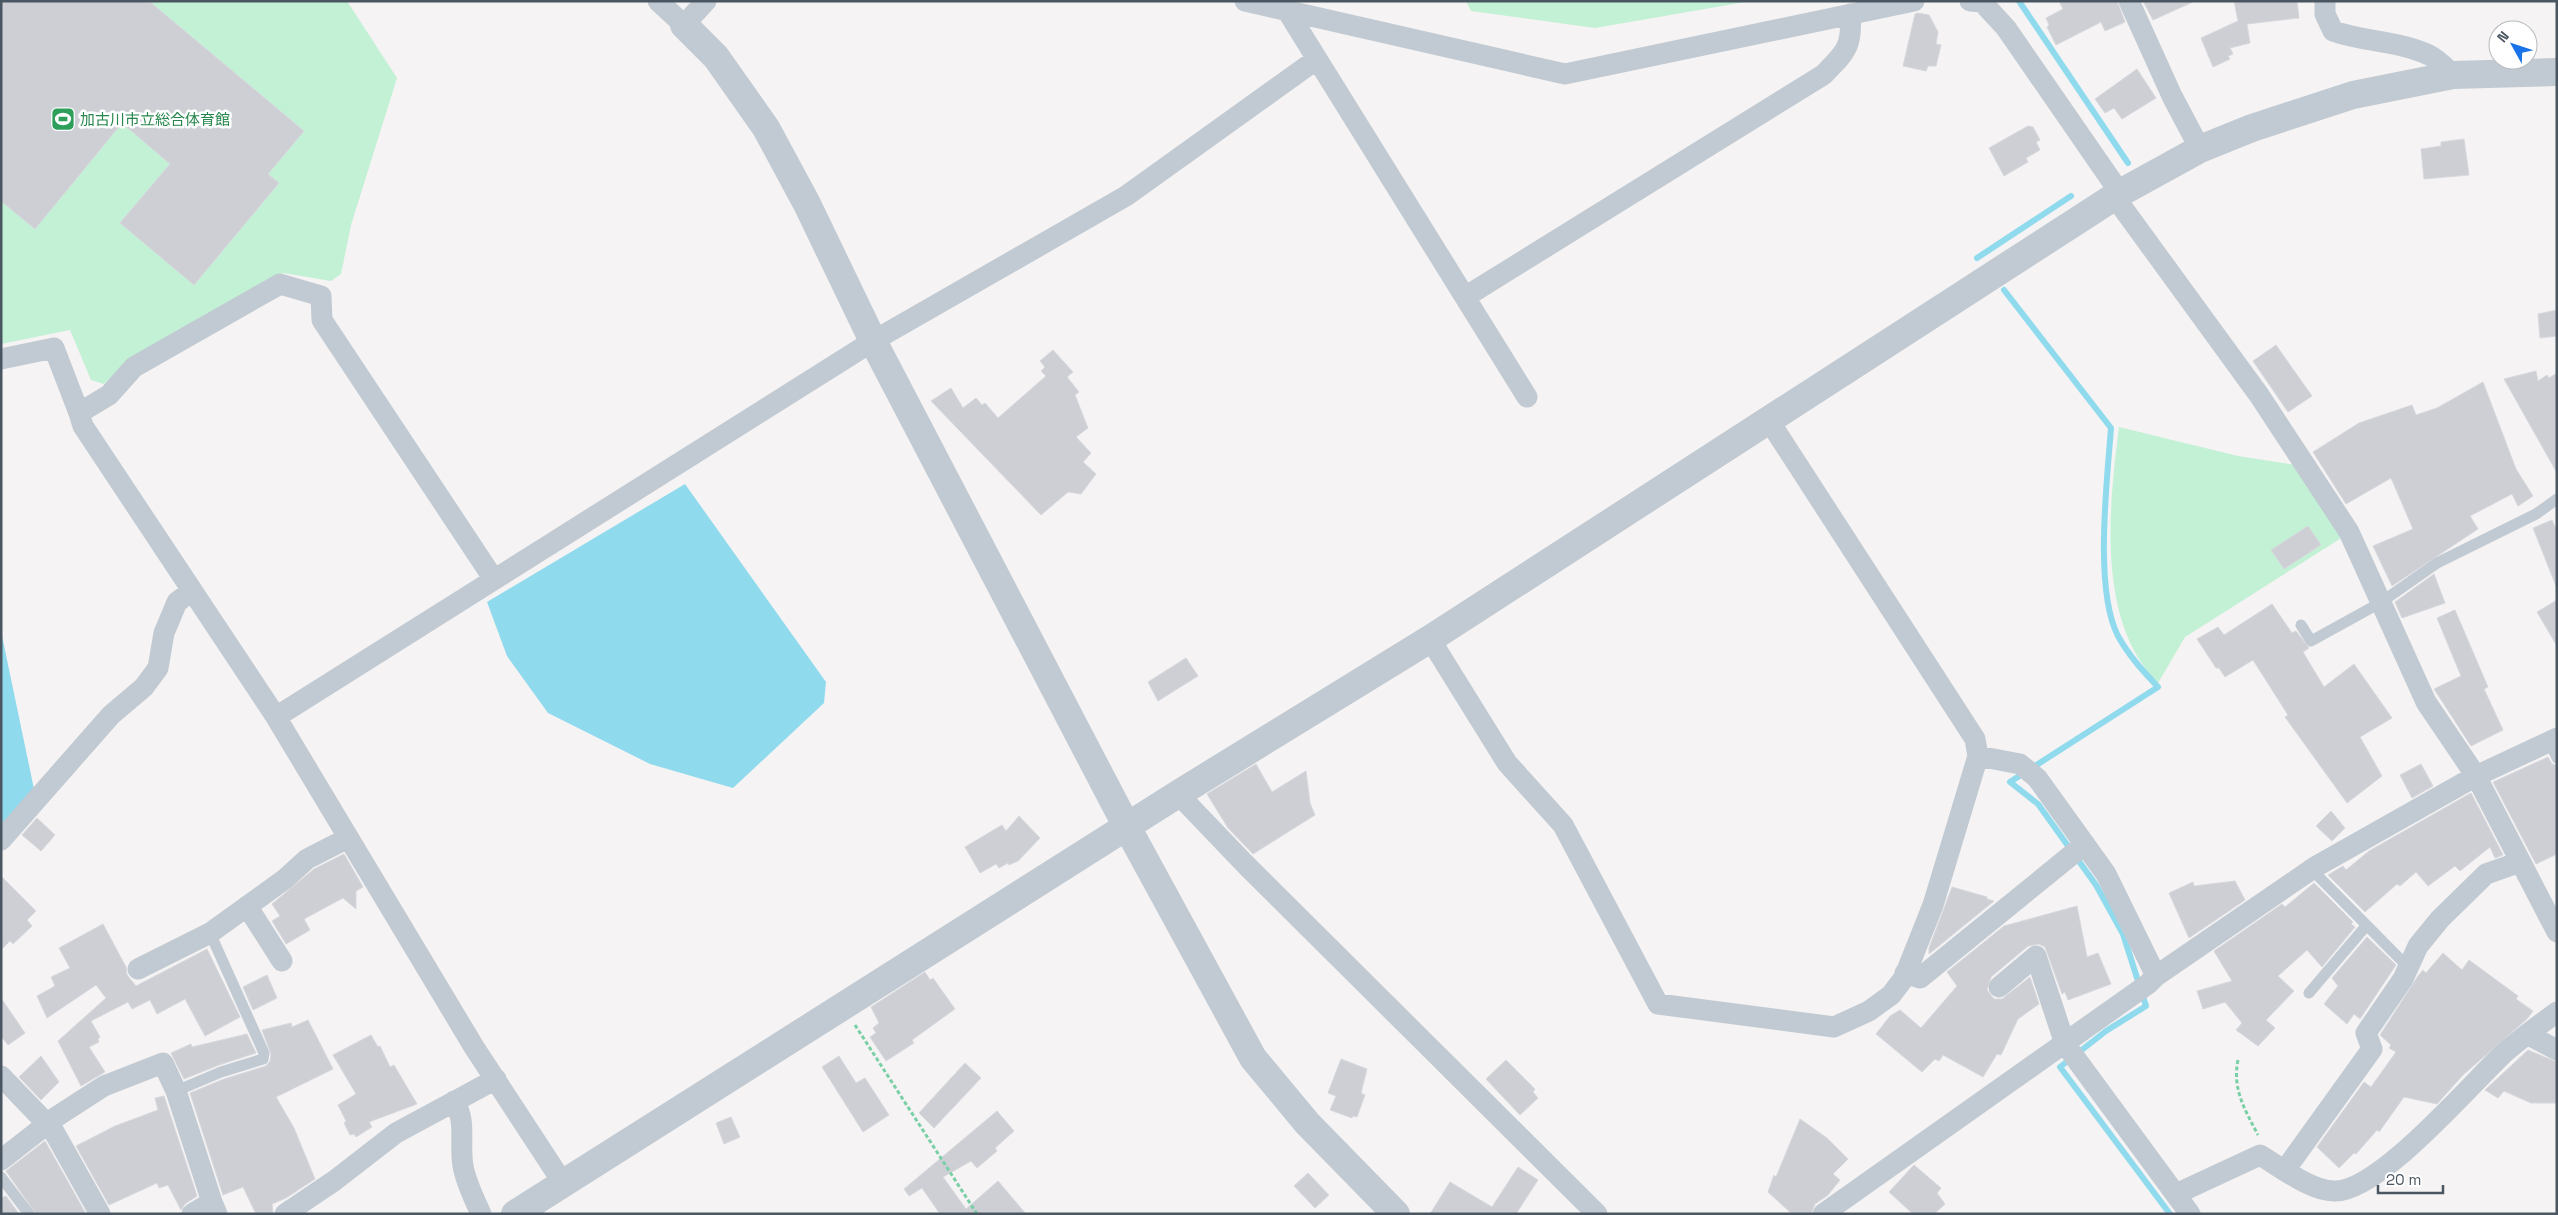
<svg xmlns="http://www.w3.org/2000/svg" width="2558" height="1215" viewBox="0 0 2558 1215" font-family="'Space Grotesk','Noto Sans JP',sans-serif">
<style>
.green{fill:#c3f1d5}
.water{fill:#90daee}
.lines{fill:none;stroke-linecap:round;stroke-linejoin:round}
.stream{stroke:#90daee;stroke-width:6}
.building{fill:#cdcfd5;stroke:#d7d9de}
.path{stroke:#7ad0a6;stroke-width:3;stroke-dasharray:4 2.5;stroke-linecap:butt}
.service{stroke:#c1cad2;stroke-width:11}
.minor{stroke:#c1cad2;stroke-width:21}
.tertiary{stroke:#c1cad2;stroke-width:28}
.labels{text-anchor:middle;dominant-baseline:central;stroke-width:5;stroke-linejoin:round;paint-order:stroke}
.leisure-label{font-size:15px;fill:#27864d;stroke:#fff;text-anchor:start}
</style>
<rect width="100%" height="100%" fill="#f5f3f3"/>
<!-- green -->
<path class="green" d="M1 1H347L397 78 351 225 341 274 331 281 283 273 129 361 104 384 91 380 70 330 1 344Z
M1466 1H1751L1595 28 1471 11Z
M2119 427 2238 456 2296 465 2343 537 2185 637 2158 683C2096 621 2109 507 2119 427Z"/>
<!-- water -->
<path class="water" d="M685 484 826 682 824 703 733 788 650 764 548 713 507 656 487 602Z
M1 631 34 789 1 826Z"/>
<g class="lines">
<!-- stream -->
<path class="stream" d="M2019 1 2128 163
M1977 258 2071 196
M2004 290 2111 428C2107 482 2094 589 2118 636 2129 656 2143 671 2158 687L2010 782 2038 804 2096 885 2123 934 2146 1006 2106 1031 2060 1067 2170 1214"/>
</g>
<!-- building -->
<path class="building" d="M1 1H149L304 131 268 174 279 183 194 285 120 223 170 164 122 123 35 229 1 201Z
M2059 1H2117L2125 22 2105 31 2101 22 2056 45 2047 27 2049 25 2046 18 2063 9Z
M2143 1H2195L2153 20Z
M2234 1H2297L2299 18 2247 24 2250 43 2230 48 2233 54 2228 56 2230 59 2213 67 2201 38 2238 21Z
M1918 13 1929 15 1938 32 1936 44 1941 45 1936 66H1928L1926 71 1903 66 1915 14Z
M2137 69 2156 98 2122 119 2114 108 2105 113 2095 99Z
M2028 126 2033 127 2040 140 2036 142 2040 150 2026 158 2028 162 2004 176 1989 148Z
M2464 139 2469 175 2424 179 2421 149 2441 146V142Z
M2557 310V336L2540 338 2538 314Z
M2276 345 2312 396 2288 412 2253 361Z
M1053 350 1073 372 1067 377 1079 392 1075 395 1088 428 1076 437 1091 453 1083 462 1096 474 1081 494 1068 492 1041 515 931 401 951 388 963 408 976 398 982 405 985 403 998 418 1046 376 1041 371 1045 367 1040 361Z
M2536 371 2538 381 2547 375 2549 378 2557 373V473L2504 379Z
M2483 382 2516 469 2533 496 2518 506 2512 494 2470 516 2478 529 2392 586 2373 546 2413 529 2391 478 2346 504 2313 452 2359 423 2412 405 2416 415 2437 408Z
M2552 520 2557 531 2556 586 2533 528Z
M2308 526 2321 545 2284 569 2271 550Z
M2434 574 2445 603 2402 618 2395 602Z
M2557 600V646L2537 612Z
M2272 604 2292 633 2296 631 2309 648 2303 652 2324 687 2354 664 2392 718 2360 737 2382 776 2347 803 2285 717 2288 715 2253 660 2225 677 2219 668H2216L2197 639 2218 627 2224 635Z
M2455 610 2488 687 2484 689 2503 730 2471 746 2434 689 2461 676 2437 618Z
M1186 658 1198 676 1158 701 1148 682Z
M2548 757 2552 764 2557 765V854L2536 864 2493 782Z
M1256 764 1272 792 1306 771 1310 803 1315 815 1253 854 1228 828 1207 794Z
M2421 764 2433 786 2412 798 2400 775Z
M2471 793 2503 855 2495 858 2490 847 2460 871 2455 866 2428 886 2416 872 2400 886 2397 884 2365 912 2328 875 2343 866 2346 870 2369 851Z
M2331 811 2345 828 2332 841 2316 826Z
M1019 816 1040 838 1018 861 1009 865 1008 863 999 868 996 864 980 873 965 847 1002 825 1006 831Z
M37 818 55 835 41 851 22 835Z
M344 854 363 887 356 891V909L343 898 304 919 310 930 286 944 272 921 280 916 272 904 314 869Z
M1 876 36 911 27 920 32 926 13 944 10 941 1 950Z
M2235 881 2245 900 2189 938 2169 893 2193 882 2194 886Z
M2314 883 2353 922 2351 924 2355 927 2322 967 2307 950 2278 976 2294 991 2266 1020 2275 1028 2258 1046 2236 1030 2242 1023 2225 1002 2203 1009 2197 991 2232 981 2214 951 2282 904 2285 907Z
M1952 887 1987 897V899L1994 901 1929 954V948Z
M2077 906 2087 957 2098 953 2111 984 2068 1000 2065 992 2062 994 2045 947 2039 944 2028 946 1991 977 1987 990 1994 999H2002L2030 977 2039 1004 2018 1019 2001 1055 1997 1054 1983 1077 1943 1055 1939 1061 1935 1059 1922 1072 1876 1034 1890 1016 1900 1010 1921 1028 1957 986 1947 972 2004 926Z
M103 924 126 967 127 975 136 986 207 949 240 1017 205 1036 185 999 157 1014 150 1000 132 1009 128 1002 91 1021 100 1037 98 1039 99 1042 89 1047 105 1072 81 1086 58 1041 106 998 96 985 47 1018 37 996 55 986 51 977 70 968 59 948Z
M2367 937 2396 965 2360 1019 2354 1014 2347 1024 2324 1004 2338 986 2332 978Z
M2443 953 2462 970 2469 960 2518 996 2516 999 2533 1011 2527 1019 2463 1075 2437 1104 2404 1097 2379 1132 2377 1130 2356 1154 2354 1153 2339 1168 2317 1147 2364 1082 2371 1087 2396 1052 2389 1048 2391 1045 2380 1035 2418 976 2423 970 2426 973Z
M925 972 930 980 933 978 955 1009 912 1040 914 1043 886 1061 870 1037 876 1033 873 1028 879 1023 871 1007Z
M267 975 277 998 253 1010 243 987Z
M1 998 25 1033 8 1045 1 1036Z
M308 1020 333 1069 276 1097 294 1128 315 1179 286 1198 272 1204 273 1214H256L243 1187 223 1195 190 1093 224 1079 266 1066 270 1061 271 1054 262 1030 291 1023 292 1027Z
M247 1034 256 1053 219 1065 184 1079 171 1053 191 1044 192 1047Z
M371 1035 378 1047 380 1046 390 1067 394 1065 417 1104 369 1122 372 1127 356 1137 354 1134 350 1135 344 1123 346 1121 338 1105 356 1094 333 1055Z
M2528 1050 2557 1062V1103H2531L2504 1091 2498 1098 2485 1090Z
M41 1056 59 1082 41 1100 19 1077Z
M839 1056 856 1083 865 1078 889 1115 863 1132 822 1067Z
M1341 1059 1367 1069 1361 1093 1365 1095 1357 1117 1353 1116 1352 1118 1330 1110 1336 1096 1328 1093Z
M1506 1060 1535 1089 1533 1092 1538 1098 1520 1115 1486 1079Z
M965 1063 981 1078 934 1128 919 1113Z
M164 1096 197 1196 185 1204 181 1210 168 1185 159 1188 157 1183 109 1205 76 1146 115 1126 158 1110 155 1098Z
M997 1111 1014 1131 995 1148 997 1151 977 1168 971 1161 943 1177 966 1209 998 1181 1026 1214H940L922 1188 909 1196 904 1189Z
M731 1117 740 1137 724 1144 716 1123Z
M1800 1119 1827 1138 1848 1159 1833 1174 1840 1180 1828 1195 1815 1204 1811 1214H1792L1768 1192 1774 1175 1776 1177Z
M45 1141 86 1214H36L6 1171Z
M1914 1165 1941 1188 1937 1193 1945 1204 1934 1214H1913L1889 1192Z
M1518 1167 1538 1180 1516 1214H1430L1450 1182 1492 1207Z
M1308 1173 1329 1195 1315 1208 1294 1186Z
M6 1196 19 1214H1V1198Z"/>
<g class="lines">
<!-- path -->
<path class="path" d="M855 1025 977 1214
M2238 1060C2232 1089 2245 1110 2258 1135"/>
<!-- service -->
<path class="service" d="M2301 625 2311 641 2380 603 2437 563 2536 514 2557 499
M2549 741 2557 758
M2315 867 2319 877 2407 966
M2309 993 2366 926
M176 1091 221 1072 263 1059 264 1053 210 933
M1 1177 29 1214"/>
<!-- minor -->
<path class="minor" d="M658 1 684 25 706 1
M1245 1 1565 74 1914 1
M1970 1 1982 2 2006 28 2120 193
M2129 1 2172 96 2200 149
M2325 1V14L2333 31C2364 42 2400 41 2429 55 2438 59 2446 68 2453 75
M1286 9 1527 397
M2114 196 2259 395 2349 532 2426 702 2476 776 2557 932
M1465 297 1823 75C1845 53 1853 47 1850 14
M1 359 54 348 79 413
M1768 419 1975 739 1978 756 2020 764 2037 778 2106 874 2156 976
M493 578 322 320 321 296 280 284 134 367 109 395 79 413 83 426 276 717 474 1047 563 1183
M1430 639 1507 763 1563 825 1658 1004 1834 1027 1869 1011 1891 995 1904 978 1933 905 1978 756
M276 717 873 341 1126 196 1317 59
M1178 794 1246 865 1597 1214
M1 840 111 715 144 687 158 668 164 633 177 602 192 591
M247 906 282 961
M138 969 210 933 285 879 307 859 348 838
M1905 973 1920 978 2085 844
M1999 987 2036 956 2065 1044 2190 1214
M2527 1034 2557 1050
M1 1076 53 1130 100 1214
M454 1101C467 1121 459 1143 463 1166 466 1183 474 1198 481 1214
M1 1160 56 1117 104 1086 163 1063 176 1091 212 1202
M2285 1170 2372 1049 2366 1033 2403 979 2418 946 2440 919 2486 874 2520 862
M2176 1194 2260 1155C2280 1167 2311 1191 2334 1191 2378 1193 2469 1086 2503 1054 2520 1039 2539 1025 2557 1012
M192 1214 212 1202 217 1214
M285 1214 334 1181 396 1133 496 1079
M1823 1214 2148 984 2156 976 2315 867 2476 776 2557 738"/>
<!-- tertiary -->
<path class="tertiary" d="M684 25 716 57 766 128 807 204 873 341 1127 827 1253 1058 1307 1123 1396 1214
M515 1214 1178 794 1430 639 2120 193 2200 149 2252 128 2353 95 2453 75 2557 72"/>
</g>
<!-- icons -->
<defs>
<g id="stadium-square" transform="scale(1.25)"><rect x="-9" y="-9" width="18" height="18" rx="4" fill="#2e9e5b" stroke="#fff"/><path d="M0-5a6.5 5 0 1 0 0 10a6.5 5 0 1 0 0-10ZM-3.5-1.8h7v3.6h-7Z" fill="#fff"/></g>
</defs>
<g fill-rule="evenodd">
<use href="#stadium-square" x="63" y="119"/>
</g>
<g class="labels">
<!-- leisure labels -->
<g class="leisure-label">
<text x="80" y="119">加古川市立総合体育館</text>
</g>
</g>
<!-- border -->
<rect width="2558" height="1215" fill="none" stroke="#4a5661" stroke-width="5"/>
<!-- north arrow -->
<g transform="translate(2513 45) rotate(310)"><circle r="24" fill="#ffffff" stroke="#b7bbc0"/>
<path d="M0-4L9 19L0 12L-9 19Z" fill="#1a73e8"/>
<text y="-8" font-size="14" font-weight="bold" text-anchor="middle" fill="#4a5661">N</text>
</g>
<!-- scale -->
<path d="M2378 1185v8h65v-8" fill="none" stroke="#4a5661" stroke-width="2.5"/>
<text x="2386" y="1185" font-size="15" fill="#4a5661" stroke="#ffffff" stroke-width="4" paint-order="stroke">20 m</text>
</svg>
